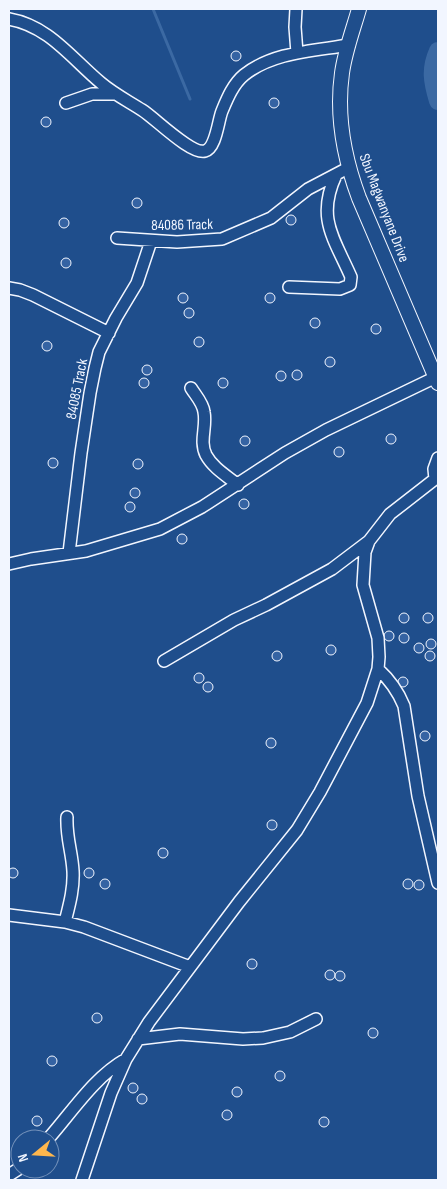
<svg xmlns="http://www.w3.org/2000/svg" width="447" height="1189" viewBox="0 0 447 1189" font-family="'Sofia Sans Condensed',sans-serif">
<style>
.lines{fill:none;stroke-linecap:round;stroke-linejoin:round}
.stream{stroke:#3b69a3;stroke-width:3}
.river{stroke:#3b69a3;stroke-width:18}
.building{fill:#3563a3;stroke:#f2f6ff}
.minor-casing{stroke:#f2f6ff;stroke-width:14}
.major-casing{stroke:#f2f6ff;stroke-width:16}
.minor{stroke:#1f4e8c;stroke-width:11}
.major{stroke:#1f4e8c;stroke-width:14}
.labels{text-anchor:middle;dominant-baseline:central;stroke-width:4;stroke-linejoin:round;paint-order:stroke}
.street-label{font-size:15px;fill:#f2f6ff;stroke:#1f4e8c}
</style>
<rect width="100%" height="100%" fill="#1f4e8c"/>
<g class="lines">
<!-- stream -->
<path class="stream" d="M153 9 190 99"/>
<!-- river -->
<path class="river" d="M438 51C430 69 432 81 438 101"/>
</g>
<!-- building -->
<path class="building" d="M231 56a5 5 0 1 1 10 0a5 5 0 1 1-10 0Z
M269 103a5 5 0 1 1 10 0a5 5 0 1 1-10 0Z
M41 122a5 5 0 1 1 10 0a5 5 0 1 1-10 0Z
M132 203a5 5 0 1 1 10 0a5 5 0 1 1-10 0Z
M286 220a5 5 0 1 1 10 0a5 5 0 1 1-10 0Z
M59 223a5 5 0 1 1 10 0a5 5 0 1 1-10 0Z
M61 263a5 5 0 1 1 10 0a5 5 0 1 1-10 0Z
M265 298a5 5 0 1 1 10 0a5 5 0 1 1-10 0Z
M178 298a5 5 0 1 1 10 0a5 5 0 1 1-10 0Z
M184 313a5 5 0 1 1 10 0a5 5 0 1 1-10 0Z
M310 323a5 5 0 1 1 10 0a5 5 0 1 1-10 0Z
M371 329a5 5 0 1 1 10 0a5 5 0 1 1-10 0Z
M194 342a5 5 0 1 1 10 0a5 5 0 1 1-10 0Z
M42 346a5 5 0 1 1 10 0a5 5 0 1 1-10 0Z
M325 362a5 5 0 1 1 10 0a5 5 0 1 1-10 0Z
M142 370a5 5 0 1 1 10 0a5 5 0 1 1-10 0Z
M292 375a5 5 0 1 1 10 0a5 5 0 1 1-10 0Z
M276 376a5 5 0 1 1 10 0a5 5 0 1 1-10 0Z
M218 383a5 5 0 1 1 10 0a5 5 0 1 1-10 0Z
M139 383a5 5 0 1 1 10 0a5 5 0 1 1-10 0Z
M386 439a5 5 0 1 1 10 0a5 5 0 1 1-10 0Z
M240 441a5 5 0 1 1 10 0a5 5 0 1 1-10 0Z
M334 452a5 5 0 1 1 10 0a5 5 0 1 1-10 0Z
M48 463a5 5 0 1 1 10 0a5 5 0 1 1-10 0Z
M133 464a5 5 0 1 1 10 0a5 5 0 1 1-10 0Z
M130 493a5 5 0 1 1 10 0a5 5 0 1 1-10 0Z
M239 504a5 5 0 1 1 10 0a5 5 0 1 1-10 0Z
M125 507a5 5 0 1 1 10 0a5 5 0 1 1-10 0Z
M177 539a5 5 0 1 1 10 0a5 5 0 1 1-10 0Z
M423 618a5 5 0 1 1 10 0a5 5 0 1 1-10 0Z
M399 618a5 5 0 1 1 10 0a5 5 0 1 1-10 0Z
M384 636a5 5 0 1 1 10 0a5 5 0 1 1-10 0Z
M399 638a5 5 0 1 1 10 0a5 5 0 1 1-10 0Z
M426 644a5 5 0 1 1 10 0a5 5 0 1 1-10 0Z
M414 648a5 5 0 1 1 10 0a5 5 0 1 1-10 0Z
M326 650a5 5 0 1 1 10 0a5 5 0 1 1-10 0Z
M425 656a5 5 0 1 1 10 0a5 5 0 1 1-10 0Z
M272 656a5 5 0 1 1 10 0a5 5 0 1 1-10 0Z
M194 678a5 5 0 1 1 10 0a5 5 0 1 1-10 0Z
M398 682a5 5 0 1 1 10 0a5 5 0 1 1-10 0Z
M203 687a5 5 0 1 1 10 0a5 5 0 1 1-10 0Z
M420 736a5 5 0 1 1 10 0a5 5 0 1 1-10 0Z
M266 743a5 5 0 1 1 10 0a5 5 0 1 1-10 0Z
M267 825a5 5 0 1 1 10 0a5 5 0 1 1-10 0Z
M158 853a5 5 0 1 1 10 0a5 5 0 1 1-10 0Z
M84 873a5 5 0 1 1 10 0a5 5 0 1 1-10 0Z
M8 873a5 5 0 1 1 10 0a5 5 0 1 1-10 0Z
M100 884a5 5 0 1 1 10 0a5 5 0 1 1-10 0Z
M403 884a5 5 0 1 1 10 0a5 5 0 1 1-10 0Z
M414 885a5 5 0 1 1 10 0a5 5 0 1 1-10 0Z
M247 964a5 5 0 1 1 10 0a5 5 0 1 1-10 0Z
M325 975a5 5 0 1 1 10 0a5 5 0 1 1-10 0Z
M335 976a5 5 0 1 1 10 0a5 5 0 1 1-10 0Z
M92 1018a5 5 0 1 1 10 0a5 5 0 1 1-10 0Z
M368 1033a5 5 0 1 1 10 0a5 5 0 1 1-10 0Z
M47 1061a5 5 0 1 1 10 0a5 5 0 1 1-10 0Z
M275 1076a5 5 0 1 1 10 0a5 5 0 1 1-10 0Z
M128 1088a5 5 0 1 1 10 0a5 5 0 1 1-10 0Z
M232 1092a5 5 0 1 1 10 0a5 5 0 1 1-10 0Z
M137 1099a5 5 0 1 1 10 0a5 5 0 1 1-10 0Z
M222 1115a5 5 0 1 1 10 0a5 5 0 1 1-10 0Z
M32 1121a5 5 0 1 1 10 0a5 5 0 1 1-10 0Z
M319 1122a5 5 0 1 1 10 0a5 5 0 1 1-10 0Z"/>
<g class="lines">
<!-- minor casing -->
<g class="minor-casing">
<path id="minor" d="M296 9 295 27 297 53
M9 19C49 26 71 58 101 83 114 94 128 101 142 110 155 118 191 155 205 151 216 148 218 121 222 111 227 99 233 84 244 75 273 52 313 51 349 45
M66 103 92 94H114
M117 238 177 242 222 239 271 218 308 189 348 168
M289 287 340 289 350 285 351 277C334 238 316 218 336 175
M9 288 20 290 33 295 109 333
M191 388C196 396 203 403 204 412 207 427 199 441 206 455 213 468 227 476 238 485
M69 553 81 453 90 393 95 368 99 352 116 318 137 283 151 241
M9 564 31 559 86 551 160 529 202 507 285 453 326 430 436 377
M164 661 234 620 266 605 332 569 369 541
M378 669C390 680 398 691 404 706L418 796 438 883
M9 915 65 922 84 927 190 967
M65 922C69 906 74 889 73 871 72 852 66 837 67 817
M138 1039 180 1034 243 1039 263 1038 290 1032 316 1019
M48 1139C72 1112 94 1077 126 1059
M9 1175 20 1168
M82 1180 111 1093 126 1059 149 1022 239 902 297 830 320 792 367 703 378 669 379 657 378 638 363 585 365 552 369 541 390 514 435 479 434 469 438 458"/>
</g>
<!-- major casing -->
<g class="major-casing">
<path id="major" d="M359 9C353 30 345 51 342 73 336 116 344 158 359 198L438 383"/>
</g>
<!-- minor -->
<use href="#minor" class="minor"/>
<!-- major -->
<use href="#major" class="major"/>
</g>
<g class="labels">
<!-- street labels -->
<g class="street-label">
<text transform="translate(384 208) rotate(69)">Sbu Magwanyane Drive</text>
<text transform="translate(182 225) rotate(-1)">84086 Track</text>
<text transform="translate(77 389) rotate(-79)">84085 Track</text>
</g>
</g>
<!-- border -->
<rect width="447" height="1189" fill="none" stroke="#f2f6ff" stroke-width="20"/>
<!-- north arrow -->
<g transform="translate(35 1154) rotate(252)"><circle r="24" fill="#1f4e8c" stroke="#7391ba"/>
<path d="M0-4L9 19L0 12L-9 19Z" fill="#ffb74d"/>
<text y="-8" font-size="14" font-weight="bold" text-anchor="middle" fill="#f2f6ff">N</text>
</g>
</svg>
